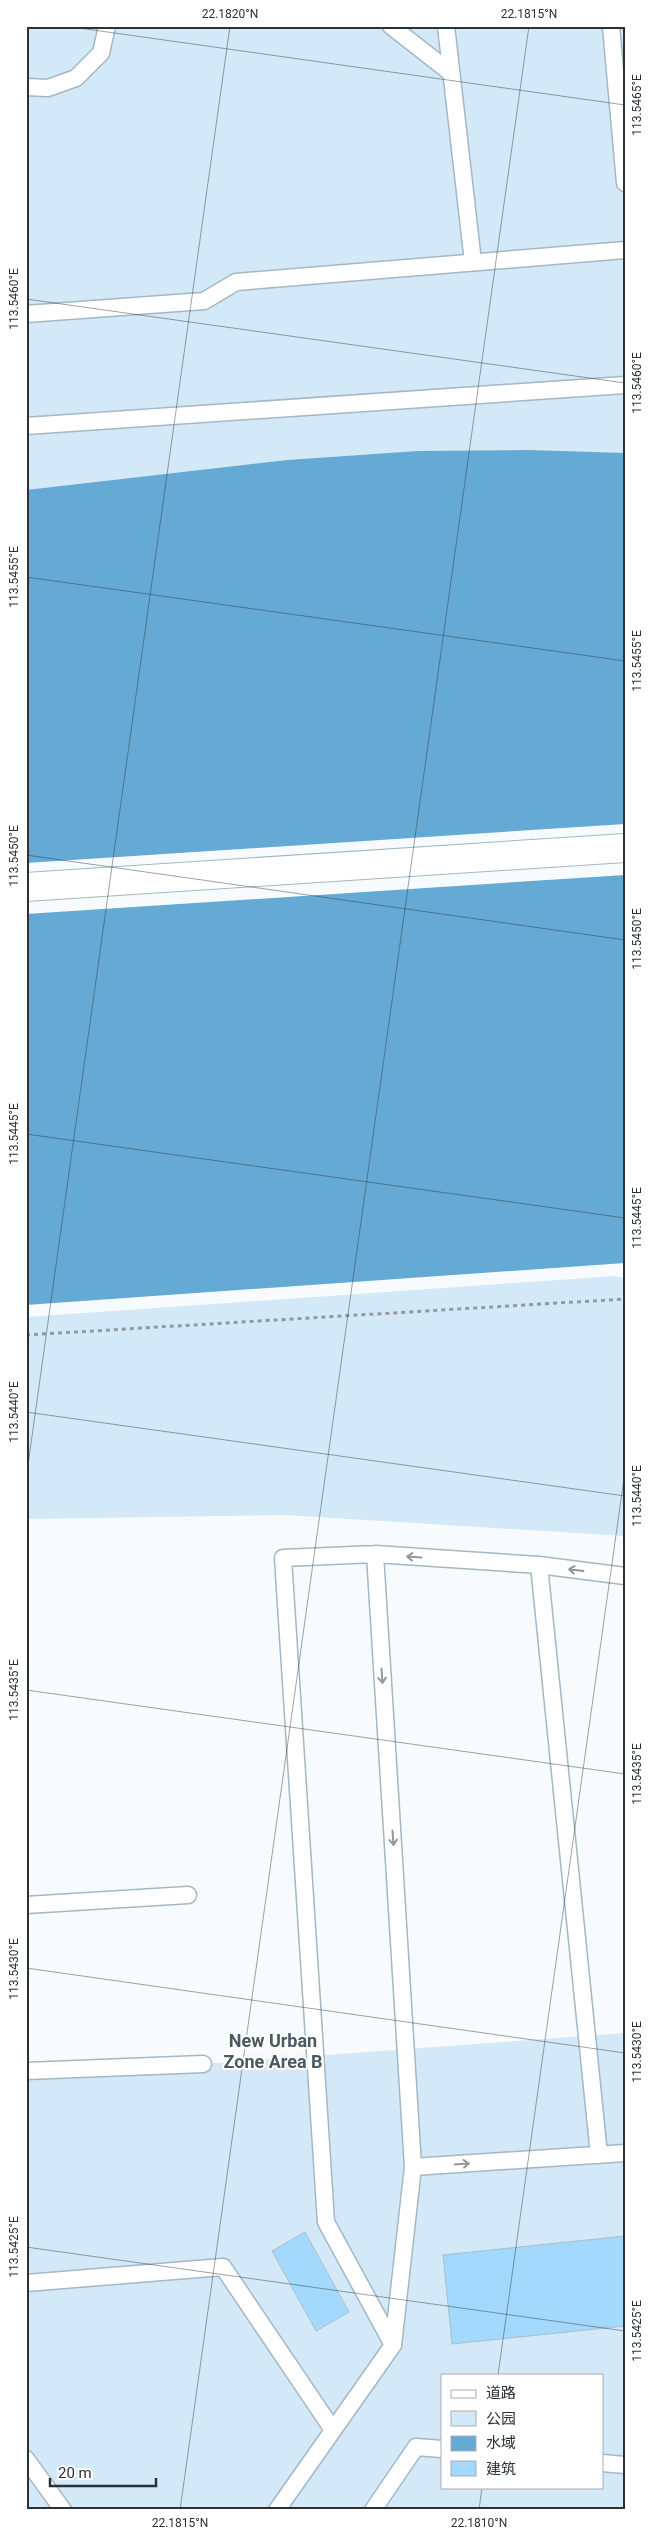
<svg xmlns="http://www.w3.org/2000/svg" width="651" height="2536" viewBox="0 0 651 2536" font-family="Roboto,'Noto Sans SC',sans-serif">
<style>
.green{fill:#d3e9f8;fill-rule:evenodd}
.water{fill:#65aad5}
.pier{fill:#f7fbfe}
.building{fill:#a2d9fd;stroke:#aabdca}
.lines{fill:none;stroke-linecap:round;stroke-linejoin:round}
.lane-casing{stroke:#a4b7c4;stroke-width:19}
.secondary-casing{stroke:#a4b7c4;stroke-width:30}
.path{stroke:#92989c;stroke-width:3;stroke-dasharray:4 4;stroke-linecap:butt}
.lane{stroke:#fff;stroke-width:16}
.secondary{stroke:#fff;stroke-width:28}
.oneway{stroke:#94989b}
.ticks{fill:none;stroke:#2a3237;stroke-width:1;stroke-opacity:0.45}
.labels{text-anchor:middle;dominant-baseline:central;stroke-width:4;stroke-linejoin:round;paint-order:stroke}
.quarter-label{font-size:18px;font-weight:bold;fill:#495a65;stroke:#fff}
.neatline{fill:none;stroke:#2a3237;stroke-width:2}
.ticks-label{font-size:12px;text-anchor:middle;fill:#2a3237}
</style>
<rect width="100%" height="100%" fill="#f7fbfe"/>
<!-- green -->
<path class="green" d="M26 26H625V453L417 451 287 460 26 490Z
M615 1276 625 1278V1536L284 1515 26 1519V1317Z
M625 2033V2510H26V2077ZM442 2375H602V2487H442Z"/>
<!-- water -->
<path class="water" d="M529 450 625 453V1263L26 1305V490L287 460 417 451Z"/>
<!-- pier -->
<path class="pier" d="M625 824V875L26 914V863Z"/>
<!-- building -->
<path class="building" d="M305 2232 349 2312 316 2331 272 2251Z
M625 2236V2326L452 2344 443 2255Z"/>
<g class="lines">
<!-- lane casing -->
<g class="lane-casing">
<path id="lane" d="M391 26 451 73
M446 26 473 262
M611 26 625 183
M26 87 48 88 76 78 101 53 107 26
M26 314 204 301 236 282 625 250
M26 426 625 385
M375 1554 283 1558 326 2222 393 2345
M539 1565 599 2155
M26 1905 188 1895
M26 2071 203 2064
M413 2167 625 2153
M26 2283 223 2267 333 2430
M26 2459 63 2510
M602 2463 625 2465
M277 2510 393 2345 413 2167 375 1554 539 1565 625 1576
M373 2510 416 2447 442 2449"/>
</g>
<!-- secondary casing -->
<g class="secondary-casing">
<path id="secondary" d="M26 887 625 848"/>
</g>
<!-- path -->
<path class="path" d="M26 1335 625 1299"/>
<!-- lane -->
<use href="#lane" class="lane"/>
<!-- secondary -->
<use href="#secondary" class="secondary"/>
</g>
<!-- one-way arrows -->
<defs><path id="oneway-shaft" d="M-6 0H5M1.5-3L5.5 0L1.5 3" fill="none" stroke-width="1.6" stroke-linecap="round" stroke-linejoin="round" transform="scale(1.25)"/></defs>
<g class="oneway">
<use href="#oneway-shaft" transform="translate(414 1557) rotate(-176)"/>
<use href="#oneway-shaft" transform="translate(576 1570) rotate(-173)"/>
<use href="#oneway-shaft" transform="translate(382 1676) rotate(86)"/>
<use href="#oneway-shaft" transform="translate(393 1838) rotate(86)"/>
<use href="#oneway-shaft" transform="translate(462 2164) rotate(-4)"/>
</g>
<!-- ticks -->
<path class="ticks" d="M65 26 625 105M26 299 625 383M26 577 625 661M26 855 625 940M26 1134 625 1218M26 1412 625 1496M26 1479 230 26M26 1690 625 1774M26 1968 625 2053M26 2247 625 2331M498 2375 625 1471M180 2510 529 26M479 2510 482 2487"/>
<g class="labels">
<!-- quarter labels -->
<g class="quarter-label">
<text x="273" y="2040">New Urban<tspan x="273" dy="21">Zone Area B</tspan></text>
</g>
</g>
<!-- border -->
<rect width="651" height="2536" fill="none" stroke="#ffffff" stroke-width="55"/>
<!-- legend -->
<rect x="441" y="2374" width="162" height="115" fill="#ffffff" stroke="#aaadaf"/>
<rect x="451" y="2390" width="25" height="8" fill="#ffffff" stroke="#aaadaf"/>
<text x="486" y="2398" font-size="15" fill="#2a3237">道路</text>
<rect x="451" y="2411" width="25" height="15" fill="#d3e9f8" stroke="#aaadaf"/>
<text x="486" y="2424" font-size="15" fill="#2a3237">公园</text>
<rect x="451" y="2436" width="25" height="15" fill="#65aad5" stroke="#aaadaf"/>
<text x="486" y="2448" font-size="15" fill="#2a3237">水域</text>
<rect x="451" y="2461" width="25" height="15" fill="#a2d9fd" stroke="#aaadaf"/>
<text x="486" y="2474" font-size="15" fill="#2a3237">建筑</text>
<!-- scale -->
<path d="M50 2478v8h106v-8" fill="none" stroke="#2a3237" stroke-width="2.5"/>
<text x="58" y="2478" font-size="15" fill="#2a3237" stroke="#ffffff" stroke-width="4" paint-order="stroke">20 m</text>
<rect x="28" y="28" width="596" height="2480" class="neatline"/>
<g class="ticks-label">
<text x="230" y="18">22.1820°N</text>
<text x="529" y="18">22.1815°N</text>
<text transform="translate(637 105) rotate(-90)" y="4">113.5465°E</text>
<text transform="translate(14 299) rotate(-90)" y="4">113.5460°E</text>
<text transform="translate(637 383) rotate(-90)" y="4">113.5460°E</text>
<text transform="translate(14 577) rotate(-90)" y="4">113.5455°E</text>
<text transform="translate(637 661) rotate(-90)" y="4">113.5455°E</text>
<text transform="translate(14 856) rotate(-90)" y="4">113.5450°E</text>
<text transform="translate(637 939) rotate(-90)" y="4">113.5450°E</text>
<text transform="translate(14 1134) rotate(-90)" y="4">113.5445°E</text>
<text transform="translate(637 1218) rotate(-90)" y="4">113.5445°E</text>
<text transform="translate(14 1412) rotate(-90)" y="4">113.5440°E</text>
<text transform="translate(637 1496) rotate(-90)" y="4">113.5440°E</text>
<text transform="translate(14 1690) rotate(-90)" y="4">113.5435°E</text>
<text transform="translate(637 1774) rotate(-90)" y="4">113.5435°E</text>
<text transform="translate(14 1969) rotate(-90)" y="4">113.5430°E</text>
<text transform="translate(637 2052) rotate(-90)" y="4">113.5430°E</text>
<text transform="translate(14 2247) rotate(-90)" y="4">113.5425°E</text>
<text transform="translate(637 2331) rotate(-90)" y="4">113.5425°E</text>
<text x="180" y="2527">22.1815°N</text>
<text x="479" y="2527">22.1810°N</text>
</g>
</svg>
